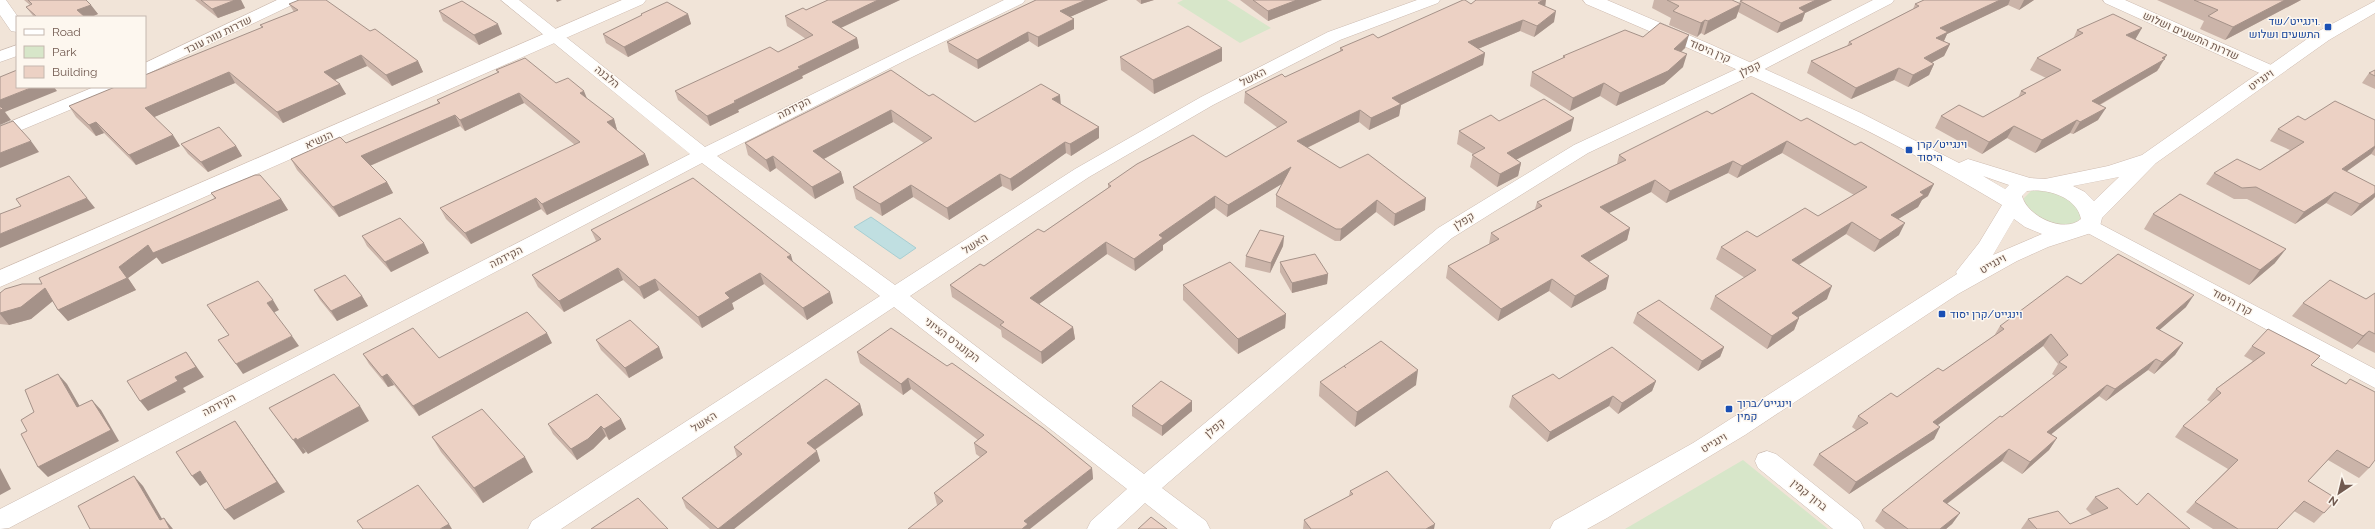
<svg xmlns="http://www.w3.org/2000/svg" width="2375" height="529" viewBox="0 0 2375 529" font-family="Raleway,Heebo,sans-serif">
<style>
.residential{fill:#f1e4d8;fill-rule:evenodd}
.green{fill:#d7e6c9}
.water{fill:#c0dfe1;stroke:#a7ced2}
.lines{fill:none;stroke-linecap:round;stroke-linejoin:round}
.street-casing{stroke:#cbbab0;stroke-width:1}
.secondary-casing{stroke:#cfbcb1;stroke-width:1}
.street{fill:#fff;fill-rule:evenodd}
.secondary{fill:#fff;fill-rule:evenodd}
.wall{fill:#cbb4a9}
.shaded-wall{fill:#a59289}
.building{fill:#ecd1c4;stroke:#a59289}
.transit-dot{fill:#1a4fb4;stroke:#fdf7ef;stroke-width:1.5}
.labels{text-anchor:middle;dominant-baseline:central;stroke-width:3;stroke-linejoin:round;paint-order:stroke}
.transit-label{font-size:11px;fill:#164399;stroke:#fdf7ef;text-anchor:start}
.street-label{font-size:11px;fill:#715a50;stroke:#fdf7ef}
</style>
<rect width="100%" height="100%" fill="#faf2e9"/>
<!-- residential -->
<path class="residential" d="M0 0H2375V529H0ZM17 17H145V87H17Z"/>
<!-- green -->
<path class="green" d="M1183 0H1227L1271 28 1240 43 1177 3Z
M2039 190C2058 192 2072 199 2082 215 2074 237 2024 218 2024 198L2031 191Z
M1743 460 1828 529H1625Z"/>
<!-- water -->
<path class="water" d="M871 217 916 248 900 259 854 227Z"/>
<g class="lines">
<!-- street casing -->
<g class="street-casing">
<path id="street" d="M0 0H6L18 17 17 32 11 31 0 15Z
M277 0H298L296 3 145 75V63Z
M501 0H519L705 147 1004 0H1025L1023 3 908 59 717 156 895 285 1075 169 1201 97 1328 32 1417 0H1440L1438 3 1340 40 1213 105 1089 177 910 296 1144 474 1438 228 1574 145 1745 65 1873 0H1894L1892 3 1757 73 1588 153 1452 238 1162 488 1206 521 1210 529H1178L1145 503 1117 529H1087L1091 521 1127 489 894 307 561 529H528L532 521 880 296 702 163 9 528 0 529V509L690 154Z
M2103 0H2125L2278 68 2281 72 2278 76H2266L2105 3Z
M17 45V56L0 62V51Z
M94 87H118L115 91 0 139V126Z
M2089 218 2375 369V388L2082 230 2079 225 2082 220Z
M1767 451 1776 454 1860 521 1864 529H1833L1758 468 1755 461 1758 454Z"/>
</g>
<!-- secondary casing -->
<g class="secondary-casing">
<path id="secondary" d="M622 0H646L643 4 0 287V270Z
M1583 0H1607L1712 45 1861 113 1959 163 1968 159 2030 178 2045 179 2108 166 2142 155 2317 32 2375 1V13L2329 40 2156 163 2102 218 2100 226 2091 233 2048 247 2017 261 1958 294 1745 435 1607 518 1587 529H1550L1554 521 1693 443 1957 274 1956 272 1979 243 2002 205C1968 185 1934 165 1899 147 1797 94 1691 49 1586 4ZM1983 176 2009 185 2005 189ZM2119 177 2094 201 2085 192 2073 186ZM2027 191C2047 188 2077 197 2081 219 2064 234 2027 216 2022 196ZM2014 219 2025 227 2042 234 1993 255Z"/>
</g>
<!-- street -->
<use href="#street" class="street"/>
<!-- secondary -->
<use href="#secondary" class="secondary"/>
</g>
<!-- wall -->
<path class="wall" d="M24 0H86L98 14 91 17H34L26 7 30 5Z
M195 0H241L245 8 218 18Z
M828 0H900L841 28 857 38 859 48 802 76 803 78 738 110 739 112 710 126 678 100 675 91 778 52 806 39 787 26 785 16 806 10Z
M1036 0H1108L1070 17 1074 19V29L1038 47 1029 41 978 69 949 52 947 42Z
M1136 0H1154L1141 4Z
M1240 0H1322L1268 21Z
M1654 0H1732L1739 4 1740 1 1743 0H1832L1805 13 1802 21 1777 33 1738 12 1736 18 1704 35 1701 33 1697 37 1669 25 1671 18 1652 8Z
M1924 0H2034L2019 10 2008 5 1947 34 1944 41 1950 44 1944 56 1932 62 1934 64 1929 75 1908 87 1894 80 1851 99 1807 73 1811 61 1847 46 1849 42 1913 9 1915 4Z
M2157 0H2301L2225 40 2200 29 2204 21Z
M289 4 370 31 418 61 423 72 392 86 367 66 335 80 346 94 283 123 235 83 154 117 180 146 136 165 104 133 96 136 76 117 69 106 262 28 260 25 294 12Z
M1471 4 1545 6 1554 22 1534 37 1520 31 1478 49 1485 53 1483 65 1401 105 1399 116 1369 130 1359 122 1307 148 1340 168 1425 210 1394 226 1376 212 1340 241H1335L1276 207V195L1283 183 1227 217 1215 208 1163 245V250L1135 271 1107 254 1039 304 1073 327 1075 339 1042 364 1002 337 1001 330 952 297 950 285 984 266 1044 232 1108 188V184L1226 157 1278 128 1244 103 1245 92 1285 77 1340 52V48L1378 38Z
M439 11 502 34 479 45 443 21Z
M641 14H688L691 24 628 57 606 43 603 34 641 16Z
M2077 30 2135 39 2160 67 2157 71 2100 105 2098 120 2073 134 2070 133 2035 153 2007 138 1982 154 1935 128 1941 116 1983 117 2018 98 2021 91 2046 78 2030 70 2037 58 2073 39Z
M1643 37 1685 48 1681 52 1683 67 1664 84 1616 106 1600 96 1570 111 1530 86 1532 72 1563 58V56Z
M1120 57 1222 61 1154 94 1121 70Z
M496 70 556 83 586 98 614 119 617 130 645 154 649 165 547 215 541 209 471 244 446 219 440 208 575 145 524 103 465 131 460 126 370 166 387 182 393 193 339 217 297 170 291 159 346 143 438 103 437 100 498 73Z
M2375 70V89L2362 83 2369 73Z
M1752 93 1928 196 1922 200 1918 207 1898 219 1899 235 1874 252 1846 234 1799 265 1827 299 1798 317 1799 318 1794 330 1767 349 1710 309 1715 296 1745 278 1716 259 1721 247 1757 237 1818 216 1854 195 1782 153 1737 178 1728 173 1666 203 1651 192 1609 213 1630 228 1627 240 1589 262 1606 289 1571 308 1549 291 1498 321 1446 278 1448 266 1489 244 1491 233 1535 209 1537 202 1617 164 1619 155 1712 114Z
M1060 95V104L1099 127V138L1071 156 1066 153 1012 191 1002 186 949 220 913 197 882 216 856 199 853 187 924 143 893 122 824 159 841 172 844 183 815 199 776 168 770 172 748 155 745 143 929 96 975 122Z
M2305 120H2375V156L2371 154 2346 172 2375 186V197L2372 200 2351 216 2326 203 2295 224 2247 199H2234L2206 184 2214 173 2260 170 2290 150 2270 141 2278 129Z
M1499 121 1571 131 1516 160 1521 163 1518 176 1497 187 1470 167 1473 154 1457 144 1459 131Z
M181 144 236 146 242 156 208 172 188 154Z
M211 193 281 199 288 210 162 264 157 257 128 278 136 290 68 321 58 310 53 301 31 319 9 325 0 324V293L42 284 215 199Z
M2153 214 2275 263 2249 285 2144 229Z
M591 230 793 262 833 303 807 320 764 284 732 303 734 309 702 328 659 290 644 299 623 280 564 312 538 287 532 275 596 241Z
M362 236 429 253 391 272 367 246Z
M1284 236 1283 246 1270 273 1245 267 1246 256Z
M1280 262 1328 274 1327 284 1292 293 1280 272Z
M2081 284 2186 307 2159 330 2183 343 2175 355 2154 374 2148 370 2106 401 2099 396 2051 434 2057 438 2049 450 2022 474 2002 461 1947 504 1960 513 1952 524 1946 529H1885L1875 521 1882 510 2055 376 2052 374 2058 364 2043 346 1937 425 1934 439 1849 494 1813 465 1819 454 1856 430 1852 427 1858 416 1897 397 1943 371 1994 336 2000 326Z
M1183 285 1286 314 1285 328 1238 354 1183 300Z
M314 290 362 296 368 306 337 321 320 300Z
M2375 293V353L2357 344 2352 349 2292 316 2303 303 2366 299Z
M1637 313 1724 347 1720 357 1698 371 1633 323Z
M596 340 659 347 663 358 629 378 601 350Z
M552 343 419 416 394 385 388 387 369 364 363 354 439 358Z
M2252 346 2312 365 2369 468 2359 478 2328 460 2308 481 2337 499 2314 523 2294 511 2277 529H2213L2186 512 2195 502 2228 469 2175 437 2183 426 2211 402 2207 400 2216 389 2253 361 2244 356Z
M857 352 1092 468 1093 479 937 505 934 493 980 457 976 454 974 443 978 440 911 389 903 395 860 363Z
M1344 366 1416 385 1355 427 1319 396 1320 382 1344 367Z
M1559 379 1656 381 1652 391 1618 414 1609 406 1547 442 1509 407 1512 396Z
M1192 401V411L1162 436 1132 416V406Z
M860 404 863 415 815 450 820 461 734 529H710L686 508 682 498 737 457 734 447Z
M621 419 626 429 609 440 606 436 593 449 577 460 553 434 548 424Z
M432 437 533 472 483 503 441 452Z
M1350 491 1434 529H1303L1304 520 1349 496Z
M2095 497 2137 505 2190 529H2021L2028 519 2070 524 2092 515 2086 509Z"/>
<!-- shaded-wall -->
<path class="shaded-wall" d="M235 0H241L245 8 218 18 212 9Z
M556 0H562L557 2Z
M878 0H900L834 31 832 22Z
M1086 0H1108L1061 21 1060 11Z
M1141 0H1154L1141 4Z
M1297 0H1322L1268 21V11Z
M1543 0H1546L1545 8 1538 3Z
M1816 0H1832L1805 13 1802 21 1777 33 1781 23 1799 8Z
M2000 0H2010L2008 5 1947 34 1943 43 1931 49 1940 28Z
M2024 0H2034L2019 10Z
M2285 0H2301L2225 40 2233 27Z
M1741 4 1736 18 1704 35 1708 21Z
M91 5 98 14 91 17H82L77 10Z
M1556 11 1554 22 1534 37 1537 26Z
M688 14 691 24 628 57 624 47Z
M1074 19V29L1038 47V37Z
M1523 20 1520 31 1466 54 1468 42Z
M1705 20 1701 33 1697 37 1701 23Z
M498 24 502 34 479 45 474 35Z
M2142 28 2135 40 2126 35Z
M1028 32 1029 41 978 69 977 60Z
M1689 35 1685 48 1670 62 1674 49Z
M857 38 859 48 802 76 803 78 738 110 739 112 710 126 707 116 734 101 798 67Z
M1950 44 1944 56 1918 70 1924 58Z
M1222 48V61L1154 94 1153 80Z
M1485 53 1483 65 1401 105 1399 116 1369 130 1371 118 1392 98Z
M1687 54 1683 67 1664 84 1616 106 1620 93Z
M361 55 367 66 330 82 324 72Z
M2167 55 2157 71 2085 113 2092 101 2162 58Z
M418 61 423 72 392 86 386 75Z
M1934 64 1929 75 1908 87 1913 75Z
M1899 68 1894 80 1851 99 1856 88Z
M229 72 235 83 152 118 145 108Z
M1604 83 1600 96 1570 111 1573 98Z
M340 84 346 94 283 123 277 112Z
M33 87H54L57 91 5 112 11 120 0 125V100Z
M584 91 588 101 580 93Z
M519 93 524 103 465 131 460 120Z
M1060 95 1061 106 1052 99Z
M2106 108 2098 120 2073 134 2080 122Z
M891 110 893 122 816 163 813 151Z
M1360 110 1359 122 1296 153 1297 141Z
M455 115 460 126 367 167 361 156Z
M1574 118 1571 131 1504 166 1507 153Z
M614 119 617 130 611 133 607 122Z
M2077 120 2070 133 2035 153 2042 140Z
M96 122 104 133 96 136 89 125Z
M2014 126 2007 138 1982 154 1989 142Z
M1099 127V138L1071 156 1070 144Z
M173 135 180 146 136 165 129 155Z
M31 141 39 152 0 168V153Z
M1787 141 1782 153 1737 178 1742 166Z
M1065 142 1066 153 1012 191 1010 179Z
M236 146 242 156 208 172 201 162Z
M2375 146V148L2371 154 2333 181 2342 169Z
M645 154 649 165 547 215 542 204Z
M773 156 776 168 770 172 766 160Z
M1733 161 1728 173 1666 203 1670 191Z
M1521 163 1518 176 1497 187 1500 174Z
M1291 167 1290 179 1227 217 1228 205Z
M841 172 844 183 815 199 812 187Z
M1000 174 1002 186 949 220 947 208Z
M1655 180 1651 192 1597 219 1600 207Z
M387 182 393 193 339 217 333 207Z
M1934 184 1928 196 1922 200 1918 207 1885 227 1891 215 1920 192Z
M911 185 913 197 882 216 880 204Z
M2335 192 2326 203 2295 224 2304 212Z
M2375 193V197L2372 200 2351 216 2360 204Z
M1215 196V208L1163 245V250L1135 271 1134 259 1159 235Z
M87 198 95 208 0 248V234Z
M536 198 541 209 471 244 465 233Z
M1426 198 1425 210 1394 226 1395 214Z
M281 199 288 210 162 264 153 253Z
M1377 200 1376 212 1340 241 1341 229Z
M1852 222 1846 234 1787 272 1792 260Z
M1905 223 1899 235 1874 252 1880 240Z
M1630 228 1627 240 1578 268 1581 256Z
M1284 236 1283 246 1270 273 1271 263Z
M1106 242 1107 254 1031 310 1030 298Z
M424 243 429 253 391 272 385 262Z
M148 245 157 257 128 278 136 290 68 321 58 310 119 267Z
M2286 249 2275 263 2249 285 2260 270Z
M791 255 794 266 787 257Z
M618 268 623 280 564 312 559 301Z
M760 273 764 284 732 303 734 309 702 328 698 317 725 293Z
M1328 274 1327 284 1292 293V283Z
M1609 276 1606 289 1571 308 1575 296Z
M655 279 659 290 644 299 639 287Z
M1552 279 1549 291 1498 321 1501 309Z
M1832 286 1827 299 1786 325 1792 313Z
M45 288 54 300 31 319 9 325 0 314V313Z
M830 292 833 303 807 320 803 308Z
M2194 295 2186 307 2148 340 2156 328Z
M362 296 368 306 337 321 331 311Z
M273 300 279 310 273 313 267 303Z
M1286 314 1285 328 1238 354V339Z
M1799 318 1794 330 1767 349 1772 336Z
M1073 327 1075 339 1042 364 1041 352Z
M2369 331 2357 344 2352 349 2363 336Z
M547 333 552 343 419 416 413 406Z
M2051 334 2043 346 1926 434 1933 422Z
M292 336 299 346 243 374 236 364Z
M2183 343 2175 355 2154 374 2162 362Z
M659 347 663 358 629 378 625 368Z
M1724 347 1720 357 1698 371 1702 361Z
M186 352 204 377 183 388 186 392 148 411 140 401 175 377Z
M2156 359 2148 370 2106 401 2115 389Z
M1418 370 1416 385 1355 427 1357 412Z
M58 374 67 384 86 417 77 407Z
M387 374 394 385 388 387 382 377Z
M908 378 911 389 903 395 901 384Z
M1656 381 1652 391 1618 414 1622 403Z
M2107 385 2099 396 2039 444 2047 432Z
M1613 396 1609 406 1547 442 1550 432Z
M92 400 101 410 119 441 48 477 38 467Z
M1192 401V411L1162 436V426Z
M860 404 863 415 810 453 807 443Z
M360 406 369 421 308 454 297 440Z
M621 419 626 429 609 440 604 429Z
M235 421 285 492 234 520 225 510Z
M601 426 606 436 593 449 577 460 571 449Z
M1940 427 1934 439 1849 494 1856 482Z
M296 438 306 452 303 454 293 440Z
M2057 438 2049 450 2022 474 2030 462Z
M2009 449 2002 461 1936 512 1943 501Z
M817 451 820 461 734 529H718Z
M525 457 533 472 483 503 474 488Z
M0 468 11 489 0 495Z
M1092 468 1093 479 1030 529H1022L1024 521Z
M200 471 208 481 200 486 192 476Z
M134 476 143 486 168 529 160 520Z
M1960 513 1952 524 1946 529H1940Z
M164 518 173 529H170Z
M449 524 452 529H440Z
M1435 524 1434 529H1426Z"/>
<!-- building -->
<path class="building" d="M28 0H86L91 5 77 10 85 17H37L26 7 32 4Z
M201 0H235L212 9Z
M299 0H326L370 31 375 29 418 61 386 75 361 55 324 72 340 84 277 112 229 72 145 108 173 135 129 155 96 122 89 125 69 106 115 87H145V75L263 27 260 25 298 10 289 4Z
M828 0H878L832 22 857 38 798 67 801 68 734 101 736 102 707 116 675 91 770 47 778 52 813 35 785 16 803 8 806 10Z
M1036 0H1086L1060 11 1074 19 1038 37 1028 32 977 60 947 42Z
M1253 0H1297L1268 11Z
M1463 0H1465L1471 4 1476 0H1543L1538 3 1556 11 1537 26 1523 20 1468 42 1485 53 1392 98 1401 104 1371 118 1360 110 1297 141 1340 168 1368 154 1426 198 1395 214 1377 200 1341 229H1336L1276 195 1291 167 1228 205 1215 196 1159 235 1163 238 1134 259 1106 242 1030 298 1073 327 1041 352 1000 325 1004 322 950 285 980 264 984 266 1038 229 1044 232 1111 186 1108 184 1137 164 1193 135 1226 157 1287 122 1245 92 1282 74 1285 77 1343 50 1340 48 1373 34 1378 38Z
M1667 0H1732L1741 4 1708 21 1705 20 1701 23 1673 11 1679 6Z
M1743 0H1816L1799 8 1805 12 1781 23 1740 1Z
M1924 0H2000L1940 28 1948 32 1936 38 1950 44 1924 58 1934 64 1913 75 1899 68 1856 88 1811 61 1852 44 1849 42 1919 6 1915 4Z
M2194 0H2285L2233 27 2208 16 2218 10Z
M462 1 498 24 474 35 439 11Z
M667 2 688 14 624 47 603 34 642 15 641 14Z
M2113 14 2142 28 2126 35 2167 55 2162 58 2165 59 2092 101 2106 108 2080 122 2077 120 2042 140 2014 126 1989 142 1941 116 1959 105 1983 117 2026 93 2021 91 2061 70 2037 58 2083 33 2077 30Z
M1660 23 1689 35 1674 49 1687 54 1668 71 1620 93 1604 83 1573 98 1532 72 1565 57 1563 56 1625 30 1643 37Z
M1188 26 1222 48 1153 80 1120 57Z
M525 58 556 83 568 78 584 91 580 93 614 119 607 122 645 154 542 204 536 198 465 233 440 208 580 142 519 93 460 120 455 115 361 156 387 182 333 207 291 159 340 137 346 143 440 103 437 100 499 72 496 70Z
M17 70V87H33L0 100V77Z
M891 70 929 96 933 94 975 122 1041 84 1060 95 1052 99 1099 127 1070 144 1065 142 1010 179 1000 174 947 208 911 185 880 204 853 187 932 138 891 110 813 151 841 172 812 187 773 156 766 160 745 143Z
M2375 70V76L2369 73Z
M1752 93 1801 121 1807 118 1855 145 1861 142 1934 184 1920 192 1924 195 1891 215 1905 223 1880 240 1852 222 1792 260 1832 286 1792 313 1799 318 1772 336 1715 296 1756 270 1721 247 1747 231 1757 237 1805 208 1818 216 1867 187 1787 141 1742 166 1733 161 1670 191 1655 180 1600 207 1630 228 1581 256 1609 276 1575 296 1552 279 1501 309 1448 266 1499 239 1491 233 1542 206 1537 202 1626 160 1619 155 1707 111 1712 114Z
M1544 99 1574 118 1507 153 1521 163 1500 174 1472 155 1485 148 1459 131 1491 115 1499 121Z
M2335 101 2375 120V146L2342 169 2375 186V193L2360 204 2335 192 2304 212 2256 187 2242 188 2214 173 2237 159 2260 170 2304 142 2278 129 2298 116 2305 120Z
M0 106 3 109 0 110Z
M13 121 31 141 0 153V126Z
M219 127 236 146 201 162 181 144Z
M255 175H260L281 199 153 253 148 245 119 267 127 278 58 310 45 288 21 307 0 313V293L5 289 22 284H42L39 278 216 198 211 193Z
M69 176 87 198 0 234V214L21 206 16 199Z
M693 178 791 255 787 257 830 292 803 308 760 273 725 293 730 298 698 317 655 279 639 287 618 268 559 301 532 275 601 239 591 230Z
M2180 194 2286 249 2260 270 2153 214Z
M400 218 424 243 385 262 362 236Z
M1260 230 1284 236 1271 263 1246 256Z
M1315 254 1328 274 1292 283 1280 262Z
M2118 254 2194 295 2156 328 2183 343 2162 362 2156 359 2115 389 2107 385 2047 432 2057 438 2030 462 2009 449 1943 501 1960 513 1940 529H1908L1882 510 2000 416 2002 417 2067 367 2059 362 2068 355 2051 334 1933 422 1940 427 1856 482 1819 454 1868 423 1858 416 1891 393 1897 397 1938 368 1943 371 2004 329 2000 326 2067 276 2081 284Z
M1230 262 1286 314 1238 339 1183 285Z
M345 275 362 296 331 311 314 290Z
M2330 280 2366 299 2375 293V334L2369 331 2363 336 2303 303Z
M258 281 273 300 267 303 292 336 236 364 218 340 229 335 207 305Z
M1659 300 1724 347 1702 361 1637 313Z
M527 312 547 333 413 406 387 374 382 377 363 354 413 328 439 358Z
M630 320 659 347 625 368 596 340Z
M891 328 947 366 952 363 1043 428 1092 468 1024 521 1028 524 1022 529H908L943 501 934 493 987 452 974 443 984 435 908 378 901 384 857 352Z
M2268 329 2320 356 2311 365 2346 384 2350 379 2375 392V460L2369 468 2337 450 2308 481 2337 499 2324 513 2304 501 2277 529H2238L2195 502 2238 460 2183 426 2221 393 2216 389 2265 353 2252 346Z
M1381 341 1418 370 1357 412 1320 382 1344 366 1346 368 1344 366Z
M1612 347 1656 381 1622 403 1613 396 1550 432 1512 396 1553 374 1559 379Z
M186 352 196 367 175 377 178 381 140 401 127 381Z
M58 374 77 407 92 400 111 430 38 467 21 434 27 431 21 420 34 412 25 390Z
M334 374 360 406 297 440 296 438 293 440 269 408Z
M826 379 860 404 807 443 817 451 718 529 682 498 742 454 734 447Z
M1161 381 1192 401 1162 426 1132 406Z
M597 394 621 419 604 429 601 426 588 439 571 449 548 424Z
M482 409 525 457 474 488 432 437Z
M235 421 277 482 225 510 200 471 192 476 176 452Z
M1387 471 1435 524 1426 529H1311L1304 520 1353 494 1350 491Z
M134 476 160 520 164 518 170 529H90L78 506Z
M418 485 449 524 440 529H363L357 521Z
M2118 488 2137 505 2148 493 2190 529H2037L2028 519 2058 511 2070 524 2108 508 2095 497Z
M638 498 668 529H591Z
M1151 517 1167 529H1138Z"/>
<!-- markers -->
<g class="transit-dot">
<rect x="2324" y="23" width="8" height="8" rx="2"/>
<rect x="1905" y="146" width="8" height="8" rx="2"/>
<rect x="1938" y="310" width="8" height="8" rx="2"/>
<rect x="1725" y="405" width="8" height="8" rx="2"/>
</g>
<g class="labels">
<!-- transit labels -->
<g class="transit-label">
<text x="2320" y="21" text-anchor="end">וינגייט/שד.<tspan x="2320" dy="13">התשעים ושלוש</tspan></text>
<text x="1917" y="144">וינגייט/קרן<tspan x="1917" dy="13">היסוד</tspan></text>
<text x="1950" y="314">וינגייט/קרן יסוד</text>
<text x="1737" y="403">וינגייט/ברוך<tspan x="1737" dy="13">קמין</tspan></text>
</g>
<!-- street labels -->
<g class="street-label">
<text transform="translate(218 35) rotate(-26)">שדרות נווה עובד</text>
<text transform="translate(2191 36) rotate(24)">שדרות התשעים ושלוש</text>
<text transform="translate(1710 51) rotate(23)">קרן היסוד</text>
<text transform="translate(1750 69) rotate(-26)">קפלן</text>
<text transform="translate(607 77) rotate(39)">הלבנה</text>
<text transform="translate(1253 77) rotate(-27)">האשל</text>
<text transform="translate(2261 80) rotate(-35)">וינגייט</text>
<text transform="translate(794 108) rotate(-27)">הקידמה</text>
<text transform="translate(319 140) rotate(-24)">הנשיא</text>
<text transform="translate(1464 221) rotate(-32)">קפלן</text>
<text transform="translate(975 244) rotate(-33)">האשל</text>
<text transform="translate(506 257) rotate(-27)">הקידמה</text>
<text transform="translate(1993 264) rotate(-29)">וינגייט</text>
<text transform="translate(2232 302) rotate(28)">קרן היסוד</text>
<text transform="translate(952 340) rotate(37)">הקונגרס הציוני</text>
<text transform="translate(219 405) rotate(-28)">הקידמה</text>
<text transform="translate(704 422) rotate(-33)">האשל</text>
<text transform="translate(1215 428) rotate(-40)">קפלן</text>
<text transform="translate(1714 443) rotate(-30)">וינגייט</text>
<text transform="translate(1809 495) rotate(39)">ברוך קמין</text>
</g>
</g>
<!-- legend -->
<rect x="16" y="16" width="130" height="72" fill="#fdf7ef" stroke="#c5b8af"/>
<rect x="24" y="29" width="20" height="6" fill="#ffffff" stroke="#c5b8af"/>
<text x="52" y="36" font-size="12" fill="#715a50">Road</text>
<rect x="24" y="46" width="20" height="12" fill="#d7e6c9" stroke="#c5b8af"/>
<text x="52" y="56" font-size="12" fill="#715a50">Park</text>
<rect x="24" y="66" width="20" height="12" fill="#ecd1c4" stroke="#c5b8af"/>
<text x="52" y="76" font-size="12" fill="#715a50">Building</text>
<!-- north arrow -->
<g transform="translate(2339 493) rotate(215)" stroke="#fdf7ef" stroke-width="3" paint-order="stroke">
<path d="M0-3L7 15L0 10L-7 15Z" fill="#715a50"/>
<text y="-6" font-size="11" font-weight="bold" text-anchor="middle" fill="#715a50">N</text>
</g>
</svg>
